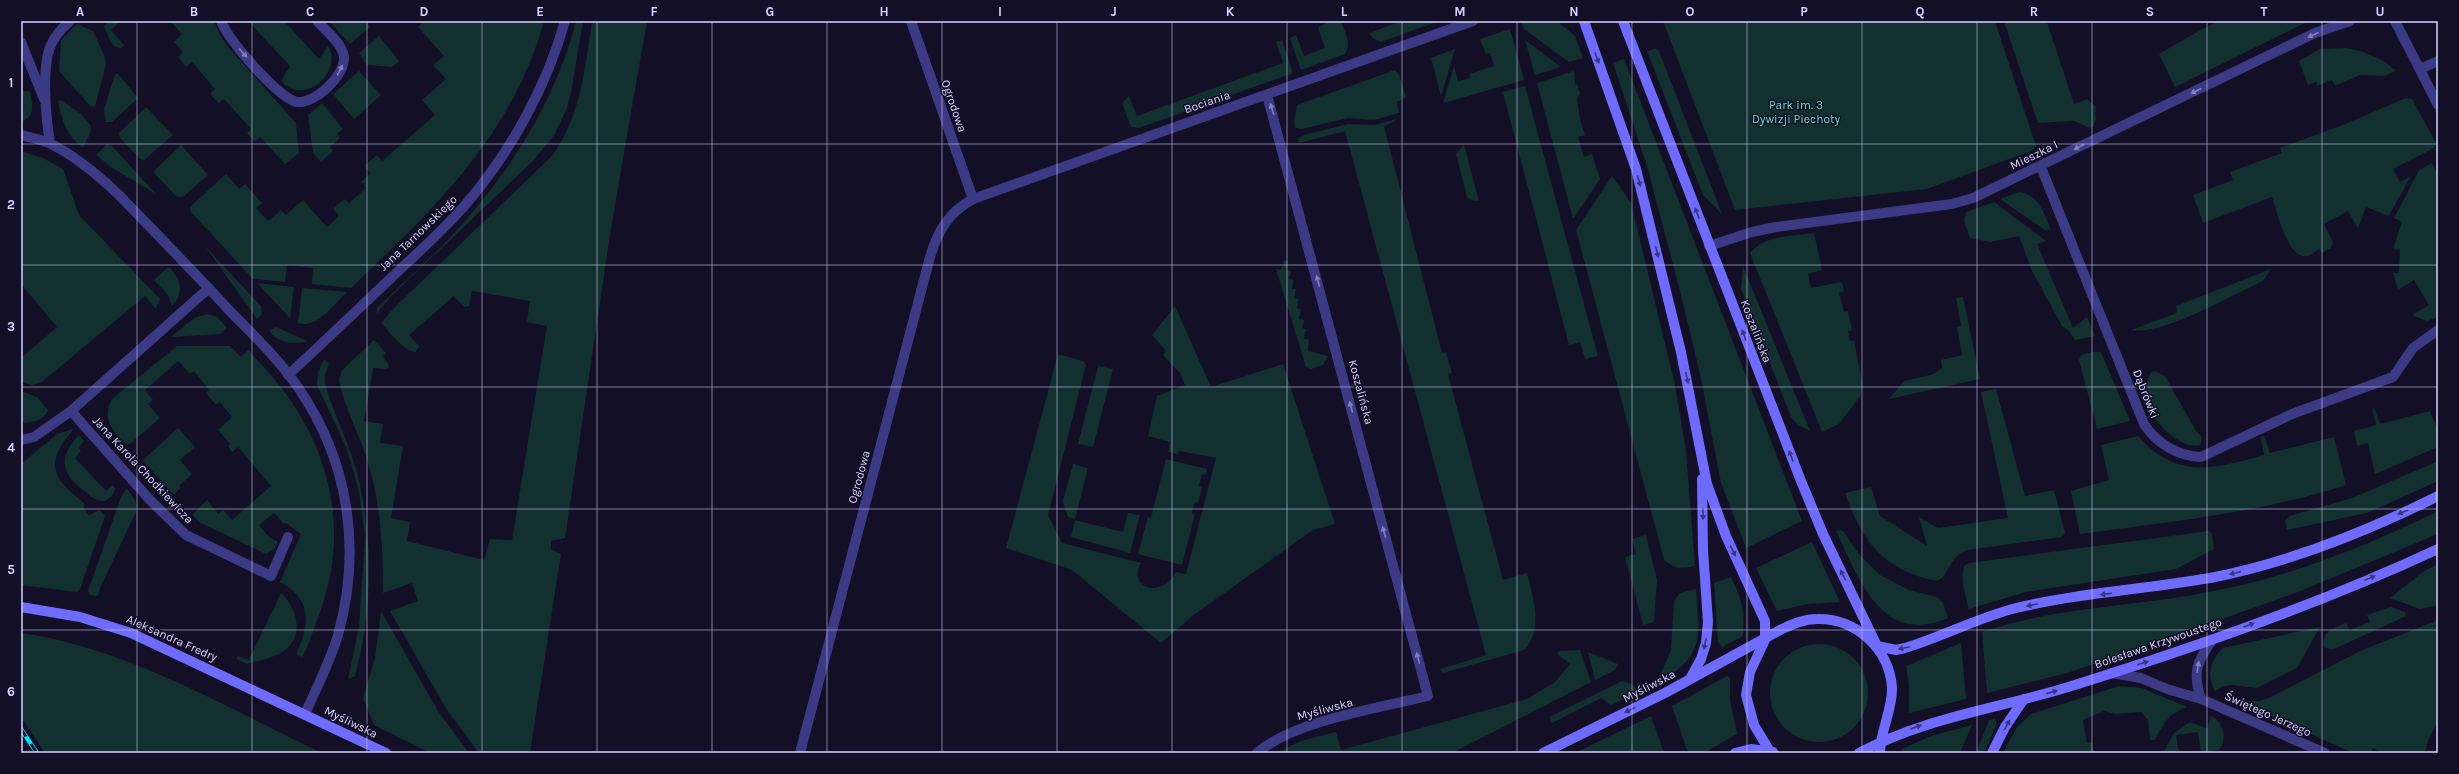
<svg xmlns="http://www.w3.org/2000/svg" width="2459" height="774" viewBox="0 0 2459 774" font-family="Karla,sans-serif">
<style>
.green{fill:#12302f}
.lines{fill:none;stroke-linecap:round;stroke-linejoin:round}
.street{stroke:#3d3a85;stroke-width:10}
.secondary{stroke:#6f6bff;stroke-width:10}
.rail-casing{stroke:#00e5ff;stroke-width:4.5}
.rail{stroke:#130f26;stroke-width:3;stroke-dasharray:9;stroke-linecap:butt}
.oneway{fill:#837fbc}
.oneway2{fill:#38347d}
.grid{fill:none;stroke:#d9d4ff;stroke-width:1;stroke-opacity:0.55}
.labels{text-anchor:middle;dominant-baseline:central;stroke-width:3;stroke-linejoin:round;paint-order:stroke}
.street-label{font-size:12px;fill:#d9d4ff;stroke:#130f26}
.park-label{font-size:12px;fill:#5fe0c0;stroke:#130f26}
.neatline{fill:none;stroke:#d9d4ff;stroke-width:1.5}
.grid-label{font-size:13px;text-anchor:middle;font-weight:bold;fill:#d9d4ff}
</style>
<rect width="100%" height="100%" fill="#130f26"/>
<!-- green -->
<path class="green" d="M108 21H121L111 30 124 45 121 48 113 46 104 27Z
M170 21H214L220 35 229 48 296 123 299 153 285 164 260 137 255 142 247 133 251 129 224 99 219 103 210 94 215 89 192 62 186 67 178 57 183 52 174 42 182 34Z
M248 21H284L319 59 328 46C344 70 305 108 281 81L290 66Z
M329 21H365L370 27 350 44Z
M425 21H544C512 136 434 209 351 288L312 284 313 268 287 265 285 282 253 279 191 212 190 207 226 174 239 189 245 184 262 203 256 208 268 221 281 210 286 215 303 200 327 227 339 216 333 209 344 199 349 203 366 188 361 182 371 173 364 166 377 155 382 161 435 115 422 100 446 79 433 65 444 56 418 27Z
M576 21H583L571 92 567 108 555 134 533 161 389 298 377 314V308C410 276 446 245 475 209 520 156 559 89 576 21Z
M592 21H647L611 228 565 538 551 541V549L561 554 530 753H479L445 707 390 611 418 601 412 583 383 593C383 550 381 507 369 466 361 437 345 410 339 380L342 370 374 340 386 353 383 356 390 367 386 369 373 368 364 421 383 424 380 443 403 446 391 518 410 522 407 541 484 560 490 539 512 540 547 326 527 322 530 301 472 291 469 306 464 307 454 296 409 335 419 346 416 352C405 352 389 332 381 323L395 307 553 155C581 114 585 69 592 21Z
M1332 21H1341C1345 32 1352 44 1345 54L1301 70 1290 38 1296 35 1304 56 1325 48 1318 27Z
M1402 21H1439L1381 42 1375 40 1369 33Z
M1520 21H1557L1575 36 1583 58 1569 62 1524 29Z
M1663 21H1995L2036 146 2031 151 1927 189 1735 210Z
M2004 21H2049L2047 22 2074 104 2087 99 2095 106 2096 119 2093 127 2090 128 2074 121 2038 123Z
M2221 21H2309L2175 87 2159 54 2206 27Z
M77 24 93 31 105 57 106 64 95 106 91 107 59 71 61 40Z
M1510 29 1524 80 1443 103 1454 66 1458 81 1470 78 1469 74 1494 66 1490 53 1486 54 1480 39Z
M379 36 399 61 392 67 367 65 359 53Z
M1282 40 1293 73 1139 128 1131 127 1122 103 1129 96 1137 116 1283 63 1276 42Z
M1525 40 1561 67 1535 75Z
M2344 48C2363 50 2382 58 2396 71L2384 76 2360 75 2335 86 2332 80 2317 86 2316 82 2308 85 2299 61 2320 49Z
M1455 49 1441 96 1431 58Z
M1655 49 1659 51 1722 214 1703 195 1647 51Z
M1624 59 1802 521 1746 548 1721 483 1700 374 1679 287 1647 166 1613 63Z
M1395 70 1399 75 1406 97 1397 102 1399 113 1374 120 1348 118 1302 129 1295 128 1294 122 1297 105Z
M359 71 381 95 354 119 333 94Z
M1574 71 1575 85 1577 84 1580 94 1577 98 1580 119 1585 135 1578 137 1584 157 1592 154 1600 179 1573 219 1537 83Z
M115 74H118L138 98 112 122H106L104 109Z
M1525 86 1598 356 1585 359 1580 342 1569 345 1503 92Z
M21 91H30C32 103 36 116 23 121Z
M2406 98 2412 99 2436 143 2434 148 2393 169 2400 182 2411 176 2389 216 2366 207 2358 229 2348 211 2324 224 2333 242 2331 248 2322 253 2319 249C2316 251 2312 255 2308 256 2288 261 2277 211 2272 197L2203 223 2193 195 2233 180 2230 172 2282 153 2280 148 2343 125Z
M61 100 81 114 91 126 90 134 83 147C66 136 62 120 58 101Z
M322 103 343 129 337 134 340 138 330 147 333 151 321 162 313 153 308 115Z
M146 107 173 135 144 160 140 159 120 138 119 133Z
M1396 119 1394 122 1384 126 1442 353 1446 352 1452 373 1448 374 1503 580 1527 573C1533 598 1544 629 1524 650L1443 673 1440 669 1486 655 1345 131 1299 143 1298 139 1304 135 1348 124 1375 125Z
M107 144 112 146 156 194 114 169 96 155Z
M181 145 208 175 183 197H177L155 174 154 171Z
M1464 145 1479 201 1471 200 1467 197 1456 154Z
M21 151 43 158 63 169 79 215 160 299 156 309 145 296 42 382 32 385 21 382V358L57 327 21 284Z
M2432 163 2438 175V317L2427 321 2412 315 2429 305 2414 280 2398 290 2393 273H2399L2400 250 2393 249 2402 222 2394 218 2419 170Z
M1612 176 1631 203 1675 385 1686 450 1695 566C1682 569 1674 569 1664 560L1576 230Z
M2019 192C2039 194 2044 214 2051 230H2045L2000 199Z
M1994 202 2046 241 2037 244 2073 328 2087 317 2095 336 2075 340 2069 331 2062 326 2032 271 2019 236 1990 242 1970 238 1964 221 1966 212Z
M1814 233 1822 270 1808 274 1811 288 1840 282 1842 283 1844 291 1839 293 1844 312 1848 311 1852 330 1848 331 1850 341 1854 340 1862 381 1861 395 1839 424 1822 432 1750 253C1765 235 1792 236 1814 233Z
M205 246 261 306 262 314 257 319Z
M1284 260 1288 261 1287 270 1291 271 1289 279 1293 280 1292 289H1296L1294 298 1299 299 1297 308 1301 309 1299 319 1304 320 1302 328 1306 329 1304 339 1309 340 1308 351 1328 356 1323 365 1311 369 1306 367 1276 269 1281 270Z
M1743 266 1810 431 1798 425 1791 417 1741 289Z
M167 268H170C182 281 184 293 172 306L168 295 154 280Z
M2271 269 2263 281C2232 295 2162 336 2131 330L2177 313 2176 306Z
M257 283 294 287 290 318Z
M302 288 347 292C335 303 316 330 298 323Z
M1963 297 1980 379 1889 399 1904 381 1934 374 1942 368 1941 360 1962 355 1957 327 1961 326 1956 298Z
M1175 306 1211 387 1283 364 1335 524 1313 530 1195 614 1161 643 1072 570 1006 548 1058 354 1083 361 1086 365 1048 515 1062 543 1141 563C1127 586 1160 601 1176 572L1186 574 1216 458 1179 451 1178 454 1168 452 1170 442 1148 436 1157 396 1185 385 1180 373 1163 355 1166 351 1152 335Z
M207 314 217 317 227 328 220 334 171 337 194 318Z
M276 327 307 341C292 345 279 343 269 331Z
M177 346H230L241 357 248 350C261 364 275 378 286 394 333 458 348 537 320 612 314 627 310 644 302 657L297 655V652C310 623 312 599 280 582L301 534 286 523 284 524 274 513 259 525 269 537 278 542 274 549 266 554 201 523 192 515 207 500 218 514 223 510 232 520 271 486 238 447 232 452 228 446 230 444 218 430 232 417 220 402 216 405 206 393 209 390 194 371 190 374 178 361 145 390 153 400 148 404 160 418 130 444H125C112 430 101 418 112 399Z
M2092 352H2101L2130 421 2097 429 2079 360 2081 355Z
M324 359 329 364 325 375V383C333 413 348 440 356 469 374 537 373 609 355 676L348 679 359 627 365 537 359 492 347 449 317 385 318 373Z
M1098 366 1113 369 1093 447 1078 444Z
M2155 371 2165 376 2196 431 2202 437 2200 445C2177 450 2149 417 2145 396 2144 388 2147 380 2151 372Z
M1996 389 2025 496 2054 490 2065 533 2062 537 1967 550C1948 557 1949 577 1937 581 1883 570 1863 543 1845 493L1871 487 1880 516 1927 546 1919 517 1938 528 2008 518 1981 392Z
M21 391 37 397 48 410C45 420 33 422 25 423L21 419Z
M2372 408H2374L2380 424 2430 411 2438 431V447L2375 474 2368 443 2357 446 2354 431 2376 425Z
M178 428 195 447 180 460 192 474 179 486 181 488 173 495 143 460Z
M73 429C71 434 64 440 61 446 45 474 65 487 84 503V509L89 515 100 510 105 516 80 589 77 592 21 585V464L57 434Z
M79 435 84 441 78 448 81 451 75 458 106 491 113 485 115 488 113 495 105 501C94 501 91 496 83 490 60 473 59 456 79 435Z
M2138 436C2177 480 2214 469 2264 455L2261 437 2264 436 2270 453 2334 437 2346 485C2260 513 2170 522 2080 534L2071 491 2109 480 2101 445Z
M1166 459 1207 469 1206 475 1202 474 1199 486 1202 487 1198 503 1195 502 1192 513 1195 514 1182 565 1138 554 1148 517 1151 518Z
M2436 462 2438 481 2367 513 2287 530 2285 521 2290 516 2352 498Z
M1073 464 1088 468 1075 519 1068 517 1063 501Z
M127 488 136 502V512L100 588 98 596 90 595 88 591 121 497Z
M2438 511V534L2298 592 2144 647 2067 673 1987 693 1982 632C2057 606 2137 607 2214 591 2292 576 2367 546 2438 511Z
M1128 513 1140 515 1130 553 1071 537 1075 520 1123 532Z
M1840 530 1843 531 1858 553 1880 575 1909 590 1937 597 1943 603 1948 618C1882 647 1859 579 1836 531Z
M2209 531 2212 534 2214 549 2176 569 2026 592 1969 609C1965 593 1960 581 1964 566L1969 563Z
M1646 535 1657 580 1654 622 1643 625 1625 557 1636 554 1632 539Z
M1812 542 1840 602 1808 604 1777 611 1756 568Z
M2438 564V605L2420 609 2390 598 2424 571Z
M1731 577C1742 599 1745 611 1743 636L1722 647 1718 642 1714 583Z
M1696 589C1700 635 1705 656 1660 681L1659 678 1671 650 1674 601 1680 593Z
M281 593C298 608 305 639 282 652 273 658 257 661 247 664L236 659 238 656 249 660Z
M2391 607 2405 612 2406 616 2332 650 2324 647C2321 631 2334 628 2346 623L2350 630 2370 622 2367 615Z
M381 611 438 711 469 753H430L374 725 363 698 375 658Z
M2438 620V721L2427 743 2425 753H2382L2373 748 2371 753H2353L2237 701H2259L2269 698 2360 651Z
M2320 627 2297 668 2257 688 2232 685 2224 686 2215 691C2206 675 2210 661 2223 648Z
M21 633C128 648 225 707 322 753H45L21 717Z
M1961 643 1966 699 1909 713V684L1906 666Z
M1770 693a49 49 0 1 1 98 0a49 49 0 1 1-98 0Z
M1580 650 1591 682 1452 753H1276L1301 741 1336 732 1341 750 1527 699 1555 682 1570 664 1557 654 1559 651Z
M1588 652 1618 664 1615 670 1595 680Z
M1727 676 1730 678V700L1737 734 1704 753H1688L1672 706Z
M1622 681 1632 684 1639 692 1611 705 1601 698 1552 723 1549 717Z
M2119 686 2142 688 2187 707C2169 713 2163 724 2155 740H2150L2148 720 2141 712 2116 714 2104 711 2083 720 2087 743 2092 742 2094 753H2003L2017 727 2031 714Z
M1651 716 1664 753H1575Z
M2211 716C2223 721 2228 740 2219 750L2201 753 2198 732 2176 735 2179 753H2163L2174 733 2190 722 2207 728Z
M1995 719 1997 723 1984 753H1976L1989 720Z
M1972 725 1960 753H1901L1902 749 1931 736Z"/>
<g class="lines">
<!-- street -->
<path class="street" d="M221 21C227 39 279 99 297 102 315 104 345 76 344 57 342 43 326 31 317 21
M911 21 973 199
M2395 21 2438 105
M21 42 44 99
M2420 69 2438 61
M21 135C31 138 42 139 51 144 75 156 98 175 118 194 155 232 192 270 228 309 252 334 278 358 297 386 349 460 362 549 338 635 330 662 317 687 305 714
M50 143C46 119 41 66 51 45 55 35 62 28 70 21
M2041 167 2144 424C2157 444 2178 456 2201 457L2292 414 2393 377 2413 348 2438 330
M1709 246 1752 232 1776 227 1952 204 1973 198 2315 33 2350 21
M288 375C323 343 356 311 390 279 416 254 443 231 466 204 510 153 547 86 565 21
M71 411 209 288
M21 440 34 437 71 411 150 500 186 535 271 576 288 537
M2112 673 2141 678 2167 689 2201 699 2325 753
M2201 699C2192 672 2197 661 2213 639
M800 753 930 257C938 230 949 212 973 199L1473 21
M1257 753C1293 721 1379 708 1428 696L1267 95"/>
<!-- secondary -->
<path class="secondary" d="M1584 21 1636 169 1681 352 1707 484 1726 536 1765 621V640L1750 672 1746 695 1754 725 1771 753
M1623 21 1801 481 1823 534 1877 646
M21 607 80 617 131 633 386 753
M1877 646 1896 650 1905 648C1942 637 1977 618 2016 608 2079 593 2146 589 2210 578 2287 563 2368 531 2438 496
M1690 679 1701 659 1706 643 1708 622 1703 550 1702 479
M1543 753 1665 693 1782 629C1793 624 1804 619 1817 619 1856 618 1889 649 1892 687 1893 710 1880 730 1880 753
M1735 753 1751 749 1773 752
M1859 753C1924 718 1995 709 2065 688 2191 649 2318 605 2438 549
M1992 753 2005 727 2024 699"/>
<!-- rail casing -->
<g class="rail-casing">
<path id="rail" d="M21 729 37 753"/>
</g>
<!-- rail -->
<use href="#rail" class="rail"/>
</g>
<!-- one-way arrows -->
<defs><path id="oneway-solid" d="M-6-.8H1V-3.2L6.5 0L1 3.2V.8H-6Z"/></defs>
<g class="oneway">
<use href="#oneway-solid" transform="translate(2313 35) rotate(156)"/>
<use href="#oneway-solid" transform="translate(243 53) rotate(48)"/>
<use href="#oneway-solid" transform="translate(340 70) rotate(-63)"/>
<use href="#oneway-solid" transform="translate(2196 91) rotate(154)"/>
<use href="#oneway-solid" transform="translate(1272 109) rotate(-107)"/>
<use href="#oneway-solid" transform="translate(2079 147) rotate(153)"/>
<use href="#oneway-solid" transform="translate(1318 281) rotate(-105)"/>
<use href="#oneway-solid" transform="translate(1351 407) rotate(-105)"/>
<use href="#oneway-solid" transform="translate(1384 532) rotate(-105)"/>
<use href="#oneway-solid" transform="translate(1418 658) rotate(-105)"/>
<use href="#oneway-solid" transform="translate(2198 667) rotate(-81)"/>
</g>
<g class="oneway2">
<use href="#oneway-solid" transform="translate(1597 58) rotate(70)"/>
<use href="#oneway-solid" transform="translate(1639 181) rotate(75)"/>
<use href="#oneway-solid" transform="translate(1697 213) rotate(-111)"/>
<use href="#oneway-solid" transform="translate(1657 252) rotate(76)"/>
<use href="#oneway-solid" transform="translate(1744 335) rotate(-111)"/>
<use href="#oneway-solid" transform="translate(1687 378) rotate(78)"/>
<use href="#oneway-solid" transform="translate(1791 456) rotate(-111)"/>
<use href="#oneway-solid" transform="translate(2403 512) rotate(157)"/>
<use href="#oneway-solid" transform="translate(1703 514) rotate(90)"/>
<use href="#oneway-solid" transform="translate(1733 551) rotate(64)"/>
<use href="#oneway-solid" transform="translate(2235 573) rotate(167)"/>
<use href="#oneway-solid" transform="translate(1843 575) rotate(-116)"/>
<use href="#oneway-solid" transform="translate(2370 578) rotate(-22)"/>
<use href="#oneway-solid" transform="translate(2106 594) rotate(173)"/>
<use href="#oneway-solid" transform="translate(2032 605) rotate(168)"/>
<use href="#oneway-solid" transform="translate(2249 625) rotate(-20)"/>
<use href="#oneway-solid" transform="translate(1705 644) rotate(102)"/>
<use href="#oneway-solid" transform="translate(1904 648) rotate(168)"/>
<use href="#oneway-solid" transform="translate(2143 663) rotate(-18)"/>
<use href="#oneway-solid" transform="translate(2052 692) rotate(-16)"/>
<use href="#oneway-solid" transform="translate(1630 710) rotate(154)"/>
<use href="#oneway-solid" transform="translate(2007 725) rotate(-60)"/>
<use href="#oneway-solid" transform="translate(1916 727) rotate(-20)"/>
</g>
<!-- grid -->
<path class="grid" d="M137 21V753M252 21V753M367 21V753M482 21V753M597 21V753M712 21V753M827 21V753M942 21V753M1057 21V753M1172 21V753M1287 21V753M1402 21V753M1517 21V753M1632 21V753M1747 21V753M1862 21V753M1977 21V753M2092 21V753M2207 21V753M2322 21V753M21 144H2438M21 265H2438M21 387H2438M21 509H2438M21 630H2438"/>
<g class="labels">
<!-- street labels -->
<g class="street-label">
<text transform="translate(1207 102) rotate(-19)">Bociania</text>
<text transform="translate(954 106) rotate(71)">Ogrodowa</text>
<text transform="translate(2034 155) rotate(-26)">Mieszka I</text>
<text transform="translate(418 233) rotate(-44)">Jana Tarnowskiego</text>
<text transform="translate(1756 331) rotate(69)">Koszalińska</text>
<text transform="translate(1361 392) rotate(75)">Koszalińska</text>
<text transform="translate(2146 394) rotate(68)">Dąbrówki</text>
<text transform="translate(143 470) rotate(47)">Jana Karola Chodkiewicza</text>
<text transform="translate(859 477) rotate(-75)">Ogrodowa</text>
<text transform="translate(172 638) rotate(24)">Aleksandra Fredry</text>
<text transform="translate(2158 643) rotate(-19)">Bolesława Krzywoustego</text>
<text transform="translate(1649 686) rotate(-27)">Myśliwska</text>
<text transform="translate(1325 709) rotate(-15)">Myśliwska</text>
<text transform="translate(2268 714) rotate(24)">Świętego Jerzego</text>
<text transform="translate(351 722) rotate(26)">Myśliwska</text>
</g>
<!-- park labels -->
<g class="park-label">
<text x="1796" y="105">Park im. 3<tspan x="1796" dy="14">Dywizji Piechoty</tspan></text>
</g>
</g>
<!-- border -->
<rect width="2459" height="774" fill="none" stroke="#130f26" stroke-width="44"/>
<rect x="22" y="22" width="2415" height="730" class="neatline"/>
<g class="grid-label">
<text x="80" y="16">A</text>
<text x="194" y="16">B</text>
<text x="310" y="16">C</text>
<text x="424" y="16">D</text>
<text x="540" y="16">E</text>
<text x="654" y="16">F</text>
<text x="770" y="16">G</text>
<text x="884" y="16">H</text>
<text x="1000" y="16">I</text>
<text x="1114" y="16">J</text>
<text x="1230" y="16">K</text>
<text x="1344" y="16">L</text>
<text x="1460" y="16">M</text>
<text x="1574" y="16">N</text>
<text x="1690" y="16">O</text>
<text x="1804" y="16">P</text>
<text x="1920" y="16">Q</text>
<text x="2034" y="16">R</text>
<text x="2150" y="16">S</text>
<text x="2264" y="16">T</text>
<text x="2380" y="16">U</text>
<text x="11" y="87">1</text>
<text x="11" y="209">2</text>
<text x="11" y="331">3</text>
<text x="11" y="452">4</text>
<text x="11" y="574">5</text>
<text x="11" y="696">6</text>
</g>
</svg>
